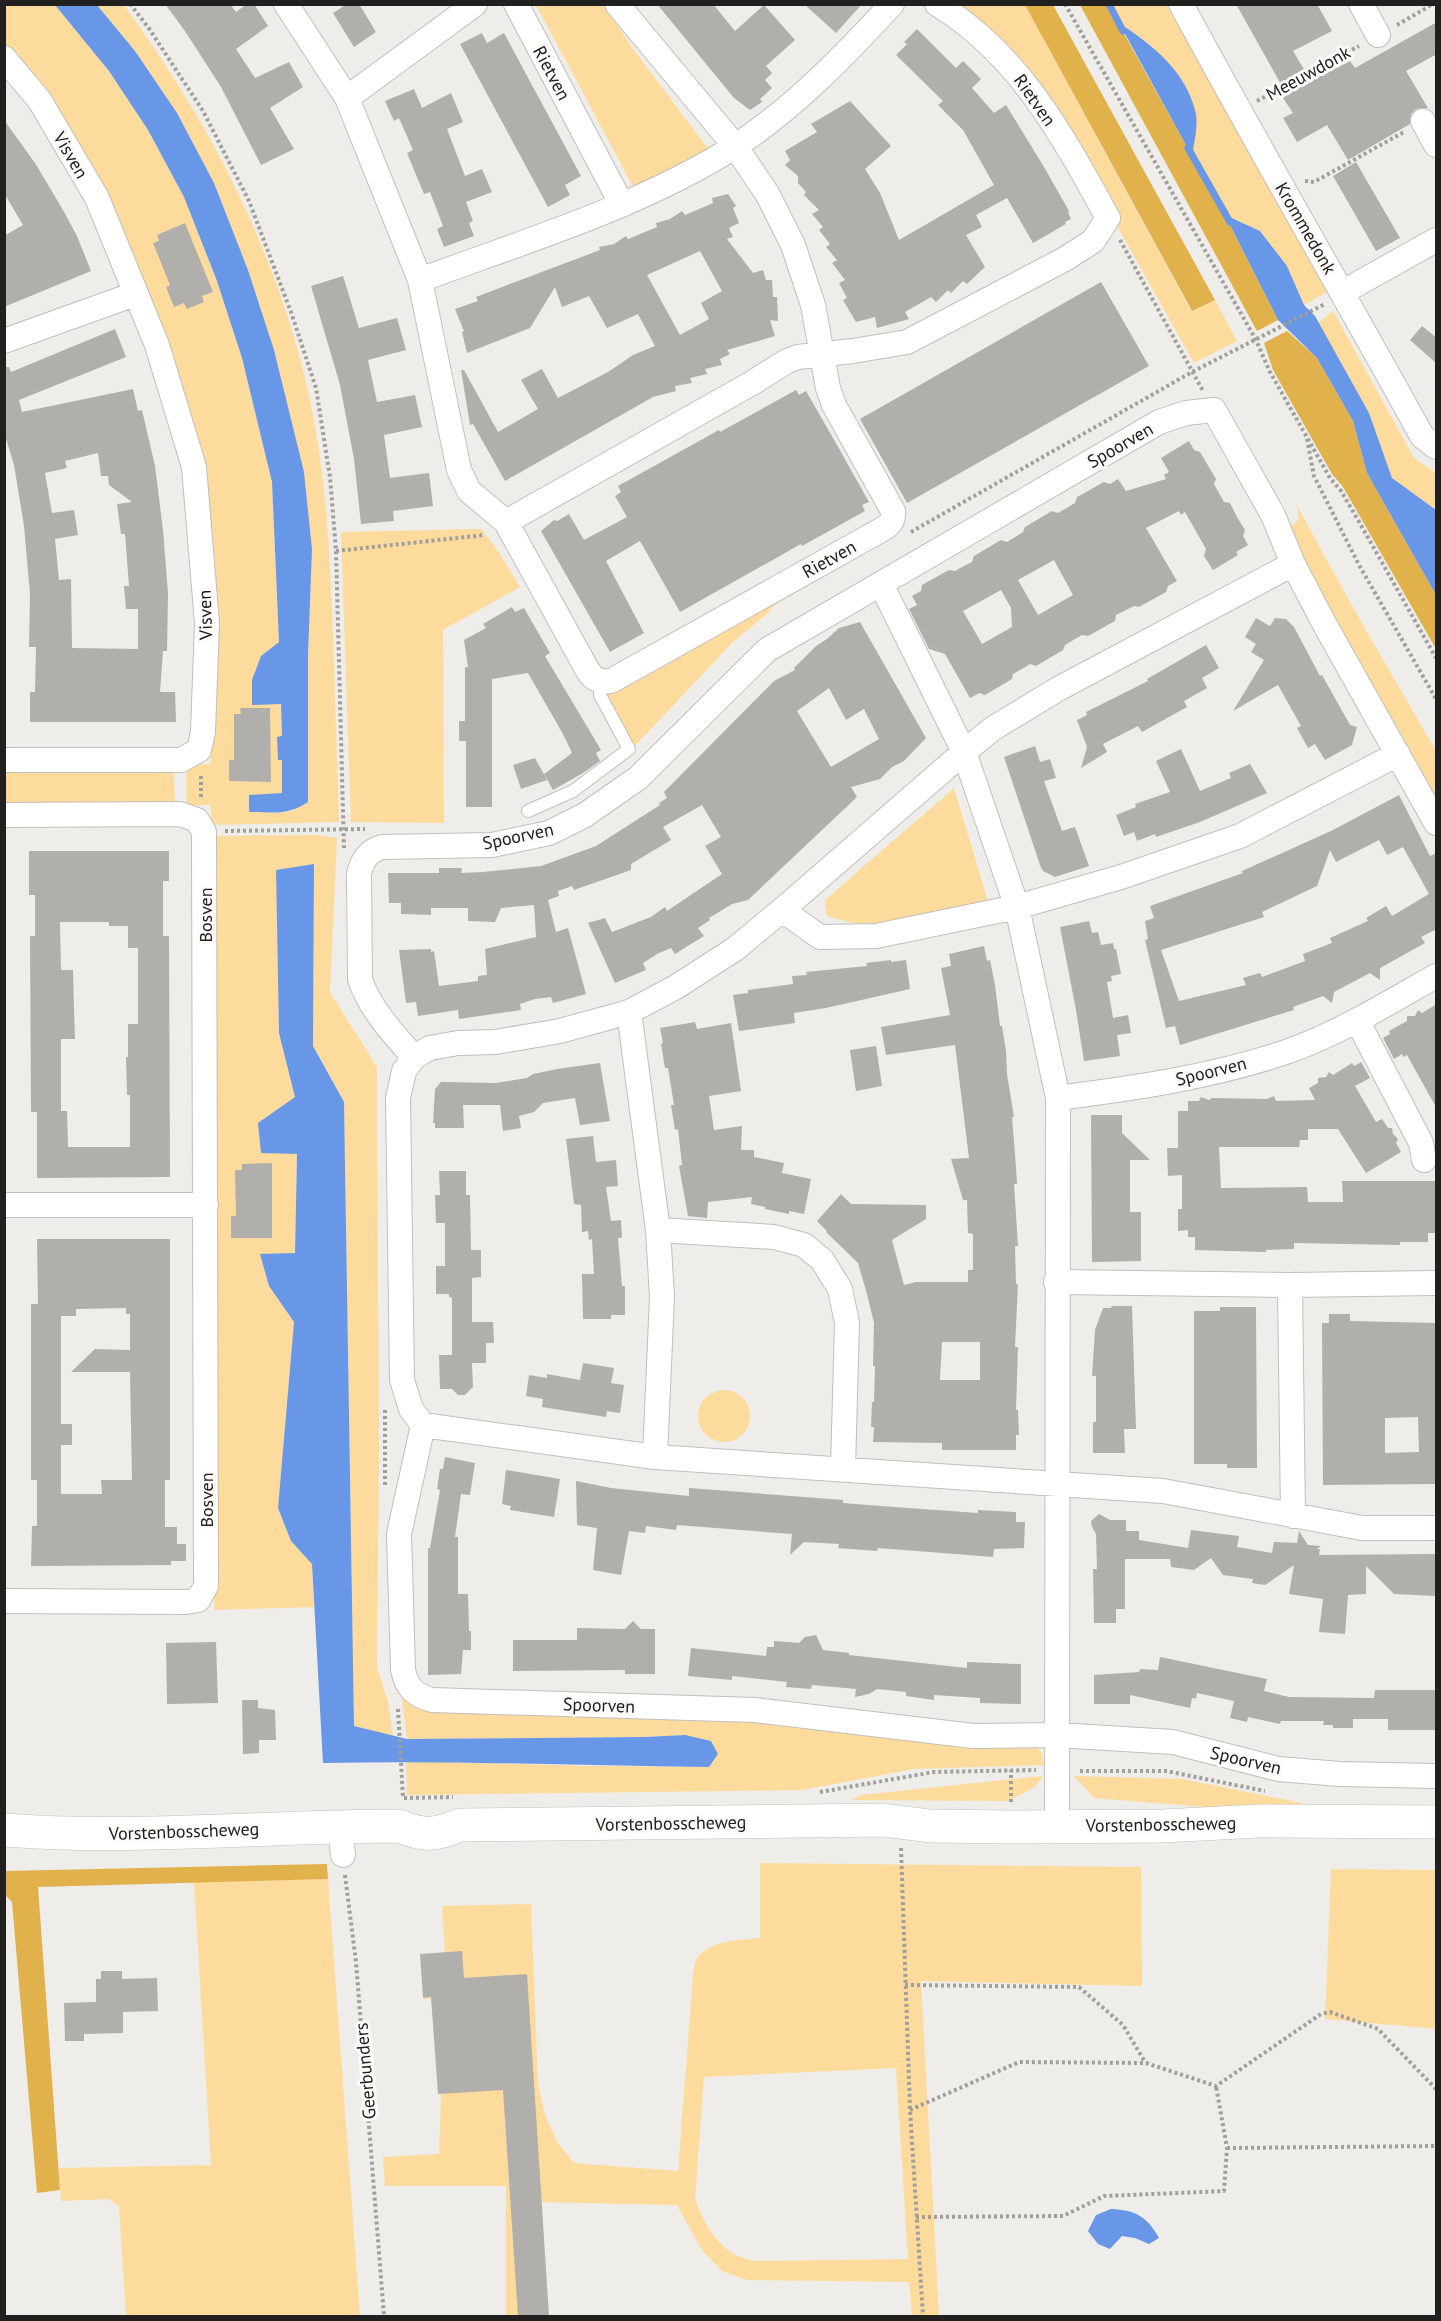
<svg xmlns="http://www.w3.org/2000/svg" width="1441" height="2321" viewBox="0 0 1441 2321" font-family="'PT Sans',sans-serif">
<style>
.green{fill:#fcdb9d;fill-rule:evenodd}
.forest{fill:#e1b14c}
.water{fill:#6897e7}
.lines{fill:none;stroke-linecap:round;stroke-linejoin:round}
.stream{stroke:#6897e7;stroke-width:7}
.building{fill:#b1afac;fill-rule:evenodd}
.lane-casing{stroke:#c1bfbc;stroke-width:14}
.street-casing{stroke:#c1bfbc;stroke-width:26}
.secondary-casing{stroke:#c1bfbc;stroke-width:34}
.path{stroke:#a09f9c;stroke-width:4;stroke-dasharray:3 3;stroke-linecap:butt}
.lane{stroke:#fff;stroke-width:12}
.street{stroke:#fff;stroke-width:24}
.secondary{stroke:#fff;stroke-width:33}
.labels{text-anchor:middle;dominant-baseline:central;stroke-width:6;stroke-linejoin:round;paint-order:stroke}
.street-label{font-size:18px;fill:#21201f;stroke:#fcfaf7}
</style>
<rect width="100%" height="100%" fill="#efede9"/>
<!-- green -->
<path class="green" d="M4 5H55L109 71 148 130 184 197 217 281 242 358 272 482 279 642 252 704H281L282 737H278L279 760H282V794L250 795 249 811 277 813 295 810 308 655 312 549 304 472 274 350 248 270 214 183 177 113 135 51 97 5H124C208 120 275 248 307 387 326 468 330 553 333 635 335 697 337 759 339 822L211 825V805H187L186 765 211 764 209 613 177 376 156 309 121 229 5 51Z
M536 5H604L631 46 712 154 636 192Z
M953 5H1025L1191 311 1215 300 1237 341 1194 363 1116 224Z
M1108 5H1167L1327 292 1304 305 1287 266 1260 231 1225 215 1192 156 1196 116 1147 42 1119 23Z
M1333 311 1414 458 1436 473V510L1392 478 1369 413 1318 323Z
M1297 506 1360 620 1436 751V796L1291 544 1292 526 1299 519Z
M481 529 498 551 520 587 443 630 444 823 351 822 341 532Z
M792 586 768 613 732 643 634 747 604 689Z
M4 765H173L175 805 5 807Z
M954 788 990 908 863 926 827 916 825 900Z
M317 835 337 838 330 992 377 1067 379 1453 377 1667 388 1702 393 1737 354 1726 344 1102 313 1046 314 864 276 871 279 1033 295 1097 297 1153 295 1254H261L269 1286 294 1322 278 1508 291 1541 312 1564 314 1607 214 1610 216 1291 211 836Z
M698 1416a26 26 0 1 1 52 0a26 26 0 1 1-52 0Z
M406 1696 751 1720 1036 1747 1042 1753 1044 1765 914 1769 802 1790 407 1795 406 1761 591 1766 709 1767 685 1735 645 1737 407 1739 402 1700Z
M1043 1776 1035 1787 1008 1801 852 1800 861 1795Z
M1074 1776 1182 1779 1302 1803V1811L1242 1810 1094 1798Z
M760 1863 1141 1867 1142 1986 921 1981 939 2316H912L909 2282 746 2280 722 2271 701 2249 677 2205 532 2202 530 2316H506V2186H385L383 2157 439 2154 441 2097 435 1999H425L422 1958 445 1953 442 1906 531 1904 538 2084 545 2115 558 2143 574 2163 678 2171 693 1975C694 1970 694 1962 698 1957 712 1940 739 1940 760 1938ZM896 2068 908 2259 754 2261C747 2259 738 2257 732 2253 713 2240 702 2219 695 2199L704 2077Z
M1331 1869 1436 1870V2029L1325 2019Z
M328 1879 360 2316H126L119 2206 108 2199 61 2201 59 2168 211 2165 194 1882Z"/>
<!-- forest -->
<path class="forest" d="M1025 5H1053L1215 300 1192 311Z
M1080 5H1108L1225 215 1278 320 1257 331Z
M1287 331 1317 358 1353 421 1367 473 1436 595V649L1343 487 1332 474 1273 370 1264 343Z
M327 1864 328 1879 38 1887 60 2190 37 2193 12 1902 5 1895V1871Z"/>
<!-- water -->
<path class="water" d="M55 5H97L135 51 177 113 214 183 248 270 274 350 304 472 312 549 308 655V802C287 816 273 812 249 812V795L282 793V760H278L277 737 282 736 281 704 252 705V680L261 656 279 642 272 482 242 358 217 281 184 197 148 130 109 71Z
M1119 23C1153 45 1187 72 1196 114 1198 127 1194 143 1192 156Z
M1225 215 1260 231 1287 266 1304 305 1315 316 1369 413 1392 478 1436 510V595L1367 473 1353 421 1317 358 1278 320Z
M314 864 313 1046 344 1102 354 1726 407 1739 645 1737 685 1735 711 1741 718 1754 709 1767C580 1766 452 1760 323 1763L312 1564 291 1541 278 1508 294 1322 269 1286 260 1254 295 1253 297 1154 261 1153 258 1123 295 1097 279 1033 276 870Z
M1111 2209C1135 2210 1147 2216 1159 2238L1149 2244 1135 2238 1122 2236 1110 2249 1098 2244 1088 2231 1096 2215Z"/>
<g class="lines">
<!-- stream -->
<path class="stream" d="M1109 4 1123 31
M1188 148 1230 222"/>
</g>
<!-- building -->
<path class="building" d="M165 4H230L236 12 247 4H254L268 26 236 49 255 78 289 62 303 87 270 108 294 149 261 165 221 87 185 31Z
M347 4H359L376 32 354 47 333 13Z
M657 4H713L735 31 764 5 795 40 766 66 772 73 765 80 772 88 760 99 762 102 750 110 734 98Z
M804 4H862L836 33Z
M1236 4H1317L1332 31 1293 51 1311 81 1350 61 1355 68 1437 22V54L1406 71 1428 108 1416 109 1411 114 1410 124 1348 160 1327 125 1297 142 1283 118 1293 113 1283 98 1287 95Z
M917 29 956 68 963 61 981 79 972 88 994 113 1006 105 1044 167 1069 211 1068 212 1071 219 1065 222 1066 224 1033 243 1007 198 976 215 982 227 966 235 985 267 967 284 963 281 951 293 948 290 936 302 931 297 905 312 909 319 877 328 875 317 856 322 843 300 847 298 839 283 845 280 832 263 837 260 826 247 830 244 819 230 823 227 812 214 819 210 804 195 806 192 798 183V176L785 165 790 160 785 151 817 132 811 124 850 101 891 146 865 169 880 193 899 240 994 185 963 130 938 105 943 101 896 55 907 44 904 42Z
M482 33 487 43 504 33 581 176 565 185 570 195 548 207 460 44Z
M414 89 422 108 451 93 463 122 447 129 465 176 482 169 492 192 466 202 473 221 469 223 474 236 444 247 437 229 443 226 430 192 424 194 407 153 413 150 399 118 394 121 385 101Z
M4 120 35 163 63 210 77 236 91 271 4 307V236L23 225 4 193Z
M1356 162 1400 238 1376 251 1333 176Z
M728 194 736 206 733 208 739 223 729 228 733 237 727 239 753 273 763 270 766 280H772L773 297H777L778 321 770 320 775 336 727 350 730 354 720 359 722 365 705 369 707 374 690 378 692 383 675 386 676 391 653 397 505 481 473 424 470 425 461 370H464L498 432 538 409 521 380 542 369 558 398 608 372 633 355 655 346 638 314 607 328 589 296 562 307 555 287 530 328 467 353 462 332 464 331 455 309 478 301 476 297 600 250 599 247 614 244 626 236 628 239 657 227 656 223 670 219 682 211 685 215 713 203 712 198ZM700 251 722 291 701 303 709 319 680 335 647 275Z
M185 223 213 292 202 296 204 302 187 309 184 303 174 307 166 287 170 285 153 243 159 241 157 235Z
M343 276 359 328 397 318 406 350 368 360 377 402 415 395 422 427 384 435 390 478 429 473 433 506 393 511 394 521 361 524 354 459 340 385 311 286Z
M1101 282 1149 366 907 503 860 419Z
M1422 326 1437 338V364L1410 340Z
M115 329 126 357 19 400 22 412 133 389 138 411 142 410 155 466 163 530 168 593 167 651H163L160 692H175L176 722H30V692H35L36 647H29L30 594 24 526 14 465 4 432V367H9L11 372ZM98 453 101 476H108L109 485 132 502 117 504 121 534H125L129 586H124L126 609H138V649L72 648 71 579 59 580 55 539 78 535 74 510 52 513 45 473 67 468 65 461Z
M796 390 799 395 806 391 837 445 869 502 862 505 865 511 802 546 801 544 680 612 640 541 606 561 644 633 610 652 541 531 554 520 557 521 569 514 584 540 627 517 615 496 621 492 618 486 719 430 720 432Z
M1189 441 1194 450 1200 452 1216 479 1214 484 1224 502 1230 503 1237 517 1245 530 1243 536 1248 545 1236 552 1238 555 1213 570 1204 556 1206 549 1185 512 1181 515 1179 511 1146 528 1177 581 1168 586 1166 592 1139 607 1134 606 1116 615 1115 621 1088 636 1082 635 1065 645 1063 650 1036 666 1030 664 1022 669 1013 674 1012 679 985 695 979 693 970 698 945 654 929 649 909 609 917 605 912 596 921 591 922 585 949 570 955 571 964 566 972 562 974 556 1001 540 1007 542 1023 532 1025 527 1052 511 1058 513 1075 503 1077 497 1104 482 1110 484 1118 479 1126 491 1166 479 1164 475 1169 472 1161 458ZM1054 560 1073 595 1038 615 1018 580ZM1001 590 1011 608 1012 627 982 644 963 611Z
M512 607 515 612 524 608 550 653 545 656 601 750 596 753 600 761 583 773 553 790 544 774 572 753 563 734 528 673 492 679V807H466V741H459V721H465V667H468L464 640 486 628 483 624Z
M1256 618 1270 626 1275 618 1286 619 1294 627 1320 676 1322 675 1350 725 1357 727 1352 745 1325 760 1315 744 1308 748 1297 728 1301 726 1278 685 1233 711 1264 660 1251 652 1256 644 1245 637Z
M860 622 926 738 904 761 892 767 880 779 851 787 857 797 748 900 732 904 709 918 710 920 698 928 704 936 675 954 671 948 657 954 643 963 646 970 615 983 588 923 605 918 612 932 651 917 665 907 667 911 722 874 705 846 721 837 702 805 663 827 671 840 631 864V870L574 890 572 886 558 891 559 896 548 900 556 932 568 928 586 994 553 1003 551 997 535 999 520 1004 521 1010 459 1019 458 1010 418 1016 416 1002 406 1003 399 950 431 949V952L434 951 439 986 478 981V976L487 975 485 949 536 937 534 905 501 908 495 922 468 921V908H431V915L401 914V903H389L388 873H439V868H462L461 873 483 872 541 866 596 846 660 805 659 803 667 798 664 792 774 681 795 670 794 668 816 646 827 639 839 628ZM829 688 846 720 864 709 879 739 831 767 797 711Z
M1206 645 1219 668 1202 678 1207 688 1184 701 1187 707 1142 732 1138 726 1103 744 1107 752 1081 768 1087 747 1077 720 1087 715 1086 712 1148 681 1147 679Z
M240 708H270L271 782 229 781V760H234V714H241Z
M1035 746 1040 762 1050 759 1056 778 1044 781 1062 831 1075 827 1089 866 1055 877 1043 871 1040 865 1004 757Z
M1181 749 1200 791 1231 778 1229 773 1250 764 1267 793 1200 822 1156 837 1155 834 1137 841 1134 832 1124 836 1116 815 1136 807 1135 804 1170 792 1156 761Z
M535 758 547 780 521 789 513 765Z
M1399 795 1430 856 1437 853V929L1421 937 1425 943 1380 968V980L1370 973 1334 992 1332 1003 1323 996 1293 1007 1294 1010 1180 1045 1175 1026 1166 1028 1145 940 1148 939 1145 921 1154 918 1150 906 1243 873 1242 871 1333 830ZM1379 840 1387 855 1403 847 1429 894 1392 916 1386 906 1366 918 1368 921 1330 938 1332 943 1303 954 1305 961 1262 977 1260 973 1243 978 1246 985 1179 1001 1161 950 1264 917 1262 912 1317 886 1330 850 1336 862Z
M29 851H169V881H163V936H169L170 1177 37 1178V1112H31L30 936H35V895H29ZM60 922H109V926H128V948H138V1024H128V1057H126L127 1095H130V1147H68L67 1111H61V1039H75L74 1010 73 970H61Z
M1089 921 1092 933 1098 932 1101 945 1113 943 1114 949H1116L1121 974 1111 976 1112 981 1107 982 1113 1018 1128 1015 1131 1033 1117 1035 1120 1056 1084 1061 1076 1010 1060 927Z
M984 946 987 961 990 960 995 985 1000 1026H1002L1006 1051 1007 1074 1014 1117H1012L1016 1167 1017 1184H1014L1018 1246H1015L1016 1284H1018L1015 1347H1018L1016 1410H1018L1019 1435H1016V1450H942V1443L873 1442 874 1427H871L872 1402H874L875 1366H873L874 1323 867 1294 858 1263 826 1232 827 1231 817 1221 841 1194 851 1204 926 1205V1219L892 1240 904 1285 916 1282H968V1270H973V1234L968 1233 967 1200H963L951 1159 969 1158 955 1045 886 1055 881 1027 950 1015 941 968 951 966 949 954ZM942 1342H980V1380H940Z
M891 960V962L906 960 910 989 826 1008 794 1013 795 1023 739 1031 733 995 748 993V990L793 984 792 976 807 975 806 972 867 966 866 963Z
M1437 1004V1109L1407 1055 1403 1057 1402 1054 1394 1059 1383 1038 1390 1034 1389 1031 1407 1021V1016H1415L1418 1010 1422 1013Z
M695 1022 697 1029 731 1023 741 1091 709 1096 714 1130 742 1126 741 1150H754V1157L784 1163 782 1173 811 1179 804 1214 789 1211V1214L765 1209V1207L751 1204 752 1197 708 1202 707 1218 688 1216 679 1166 682 1165 678 1129 675 1130 671 1105H674L668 1068H665L661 1044 663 1043 660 1028Z
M876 1046 882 1086 856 1091 850 1050Z
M1361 1062 1370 1078 1355 1086 1376 1122 1382 1119 1388 1128H1392L1393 1134 1398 1139 1396 1143 1401 1152 1366 1173 1338 1129H1308V1140H1300L1299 1147H1219L1221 1188 1307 1187 1308 1202H1343L1342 1181H1437V1233H1428V1242H1400V1245L1294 1243V1249L1266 1250V1252L1195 1250V1237H1188V1230L1178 1231V1209H1182V1175L1168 1176 1167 1148H1178V1111H1188V1101H1199L1201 1097 1209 1100 1212 1098 1267 1099 1274 1096 1276 1101 1315 1100 1309 1088 1318 1083V1078L1326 1077 1329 1072 1333 1075 1352 1063 1354 1066Z
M600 1063 610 1121 580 1125 575 1098 543 1103 534 1112 519 1116 521 1128 503 1131 500 1105H463L464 1128H435V1123H433L435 1089 441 1082 496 1083 527 1078 533 1074 557 1069Z
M1091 1115H1122V1133L1150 1160H1130V1212H1141V1261L1092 1262Z
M593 1136 596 1162 616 1160 618 1186 606 1187 611 1221 621 1220 622 1238H618L622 1286H625V1315H611V1319H583L582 1274H594L592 1239 589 1240 588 1231 582 1232 581 1205 574 1204 566 1139Z
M272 1163V1238H231V1216H236L235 1170H242V1164Z
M439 1171H466V1195H470L471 1250H481V1277L472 1278V1322H493L494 1343H486V1363H472L473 1387 465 1395H458L452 1389H440L439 1355H452V1298L449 1297V1294H436V1266H445V1223H436L435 1195H440Z
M37 1239H170V1480H165V1527H177V1544H186V1561H171V1565L31 1566 32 1526H37V1480H31V1304H38ZM126 1308V1314H130V1350L95 1349 71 1372H130L132 1480H101L102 1494H61V1445H72V1424H61V1316H76V1309Z
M1112 1306H1132L1136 1429H1124L1125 1453H1093V1422H1096V1376H1092L1095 1330 1103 1308H1111Z
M1220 1307H1256L1257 1468H1227V1464H1194V1311H1220Z
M1329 1314H1350V1321L1437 1323V1484L1323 1485 1322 1323H1329ZM1418 1417 1419 1452 1385 1453V1418Z
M583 1363 614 1368 611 1383 624 1385 620 1413 607 1411 606 1417 542 1407 543 1399 526 1396 529 1375 547 1378V1374L580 1380Z
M445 1457 475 1463 470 1495 461 1494 455 1537H458V1594H468L469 1631H471V1650H463L461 1674 428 1675V1548H430L440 1490 437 1489 440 1469H443Z
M506 1470 560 1479 554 1517 510 1510 511 1506 502 1504Z
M576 1481 611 1488 689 1496V1488L843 1500V1503L881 1506 978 1513V1510L1016 1512V1522H1025L1024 1548 994 1549 993 1557 878 1548 877 1551 838 1548 839 1544 804 1542 790 1555 792 1534 677 1525 676 1530 646 1526 645 1533 629 1531 621 1575 593 1570 597 1528 577 1525Z
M1099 1514 1110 1520H1126V1531H1139V1540L1188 1548 1191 1530 1239 1536 1237 1547 1272 1553 1274 1542 1297 1543 1299 1531 1308 1545 1321 1546 1317 1549H1320L1319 1555 1437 1554V1596L1394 1594 1366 1566V1594L1348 1595 1345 1634 1319 1632 1323 1599 1289 1594 1294 1565 1265 1585 1252 1583 1253 1579 1223 1575 1211 1558 1194 1570 1171 1567 1170 1559H1125V1609H1116V1623H1094L1093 1569H1097L1096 1534 1092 1527 1091 1521Z
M633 1621 641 1629H655V1674H625V1670L513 1671V1640H577V1628L625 1629Z
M816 1635 823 1650 849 1653V1655L967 1668V1662L1021 1664V1704L980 1703V1698L934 1695V1700L906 1696V1692L877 1689 869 1694 855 1697 856 1689 812 1685 811 1689 786 1687 787 1682 732 1676V1680L688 1676 691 1648 766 1656 767 1647H774V1641L799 1643 805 1637Z
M216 1642 218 1703 167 1704 166 1643Z
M1160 1657 1267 1679 1264 1691 1289 1697 1374 1698 1375 1690H1437V1730H1388V1719H1353V1728H1333V1725H1323L1324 1721H1281L1280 1724 1248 1717 1247 1722 1230 1718 1234 1701 1197 1693 1196 1699 1192 1698 1190 1708 1130 1695V1704H1094V1675L1139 1672 1140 1669 1158 1670Z
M242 1700H258V1708L275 1710 276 1740H259V1753L243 1754Z
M462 1951 464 1978 527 1974 549 2316H518L503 2090 438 2094 431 1997 423 1998 420 1954Z
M101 1971H122V1979L157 1978 158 2011 123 2012V2033L84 2034V2041H65L64 2003 96 2002V1979H101Z"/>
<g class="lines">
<!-- lane casing -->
<g class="lane-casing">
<path id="lane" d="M528 811 573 791 629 749 600 695 601 681"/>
</g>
<!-- street casing -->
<g class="street-casing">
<path id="street" d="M286 4 347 98 420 280 459 470 469 491 506 522 588 671C594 680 600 682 611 681L881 530C890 525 894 521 893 511L834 405 828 388 813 305 793 245 768 195 735 146 617 4
M516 4 622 205
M1181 4C1259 149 1343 292 1422 436L1436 447
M1361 4 1378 35
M4 58 40 101 97 198 157 345 194 467 207 623 203 732 199 750 181 760H4
M347 98 475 4
M1423 121 1436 145
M420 280C522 242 642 206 734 147 793 109 844 56 892 4
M1343 292 1436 240
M4 341 135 294
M506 522 752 383 787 361 798 357 853 351 907 342 1065 259 1093 241 1108 218C1063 136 1019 54 937 4
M1293 564 1058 689 992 729 964 752 782 910 735 949 676 987 629 1012 560 1031 495 1042 458 1043 430 1048 414 1057 404 1071 398 1098 402 1380 411 1409 423 1425 655 1457 1163 1491 1362 1528H1436
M881 584 964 752 1017 907 1058 1098 1057 1826
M4 815 180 814 197 820 204 832 206 1586 198 1600 186 1602 4 1601
M782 910 820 937 876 936 1017 907 1121 877 1240 836 1398 754
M629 1012 658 1230 662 1297 655 1457
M1357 1020 1421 1143 1424 1160
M414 1057C394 1035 369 1008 360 979L359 874C362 860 368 851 382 847L492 845 549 833 585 815 638 778 767 650 1159 422 1186 413 1214 410 1273 515 1293 564 1325 625 1436 823
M1058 1098C1135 1088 1212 1077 1286 1052 1338 1034 1388 1003 1436 976
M4 1205H206
M658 1230 774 1237 804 1245 822 1260 840 1289 847 1323 843 1468
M1056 1282 1290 1285 1436 1283
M1290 1285 1293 1516
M423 1425 399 1534 403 1669C406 1687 414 1695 432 1700L755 1710 973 1736 1057 1735 1173 1742 1278 1769 1340 1774 1436 1776
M340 1826 343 1855"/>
</g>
<!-- secondary casing -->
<g class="secondary-casing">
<path id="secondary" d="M4 1830C135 1840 268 1826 399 1826 424 1836 434 1836 460 1825L883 1820 930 1826 1012 1827 1163 1826 1259 1821 1436 1822"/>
</g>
<!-- path -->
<path class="path" d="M130 4 148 27 203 111 249 201 291 312 316 388 330 477 336 551 344 848
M1065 4 1256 340 1270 372 1330 478 1341 491 1358 520 1436 658
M1397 25 1433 4
M1257 101 1359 46
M1305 181 1314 182 1404 132
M1120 240 1203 391
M1307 439 1314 476 1359 565 1436 699
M911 532 1192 372 1325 304
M336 551 485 535
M201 797V775
M225 831 365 829
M385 1485V1409
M398 1709 403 1798
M1080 1771H1166L1265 1791
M820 1792 934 1772 1036 1770
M404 1798 453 1797
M1011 1802V1770
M901 1848 910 2110 923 2316
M345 1875 356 1962 384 2316
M905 1985 1079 1987 1123 2025 1145 2062
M910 2110 1019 2062 1146 2063 1216 2086 1321 2014 1330 2012 1378 2029 1436 2089
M1227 2148 1436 2146
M916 2217 1063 2216 1104 2196 1224 2191 1227 2148 1216 2086"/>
<!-- lane -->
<use href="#lane" class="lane"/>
<!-- street -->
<use href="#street" class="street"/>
<!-- secondary -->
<use href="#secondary" class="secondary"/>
</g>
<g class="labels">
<!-- street labels -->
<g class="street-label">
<text transform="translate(552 73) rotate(62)">Rietven</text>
<text transform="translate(1308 73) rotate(-29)">Meeuwdonk</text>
<text transform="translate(1035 100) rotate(55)">Rietven</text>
<text transform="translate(71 155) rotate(60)">Visven</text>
<text transform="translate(1306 228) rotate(60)">Krommedonk</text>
<text transform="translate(1120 445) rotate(-30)">Spoorven</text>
<text transform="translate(829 559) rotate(-29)">Rietven</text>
<text transform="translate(205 615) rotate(-92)">Visven</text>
<text transform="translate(518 836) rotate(-12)">Spoorven</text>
<text transform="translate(205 915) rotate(-90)">Bosven</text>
<text transform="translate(1211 1071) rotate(-14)">Spoorven</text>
<text transform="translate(206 1500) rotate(-90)">Bosven</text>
<text transform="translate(599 1705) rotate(2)">Spoorven</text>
<text transform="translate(1246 1760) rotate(13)">Spoorven</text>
<text transform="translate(671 1823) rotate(-1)">Vorstenbosscheweg</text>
<text transform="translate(1161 1824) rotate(-1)">Vorstenbosscheweg</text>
<text transform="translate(184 1831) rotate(-2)">Vorstenbosscheweg</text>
<text transform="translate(365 2071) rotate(-95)">Geerbunders</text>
</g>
</g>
<!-- border -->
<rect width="1441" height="2321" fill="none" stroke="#21201f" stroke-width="12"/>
</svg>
